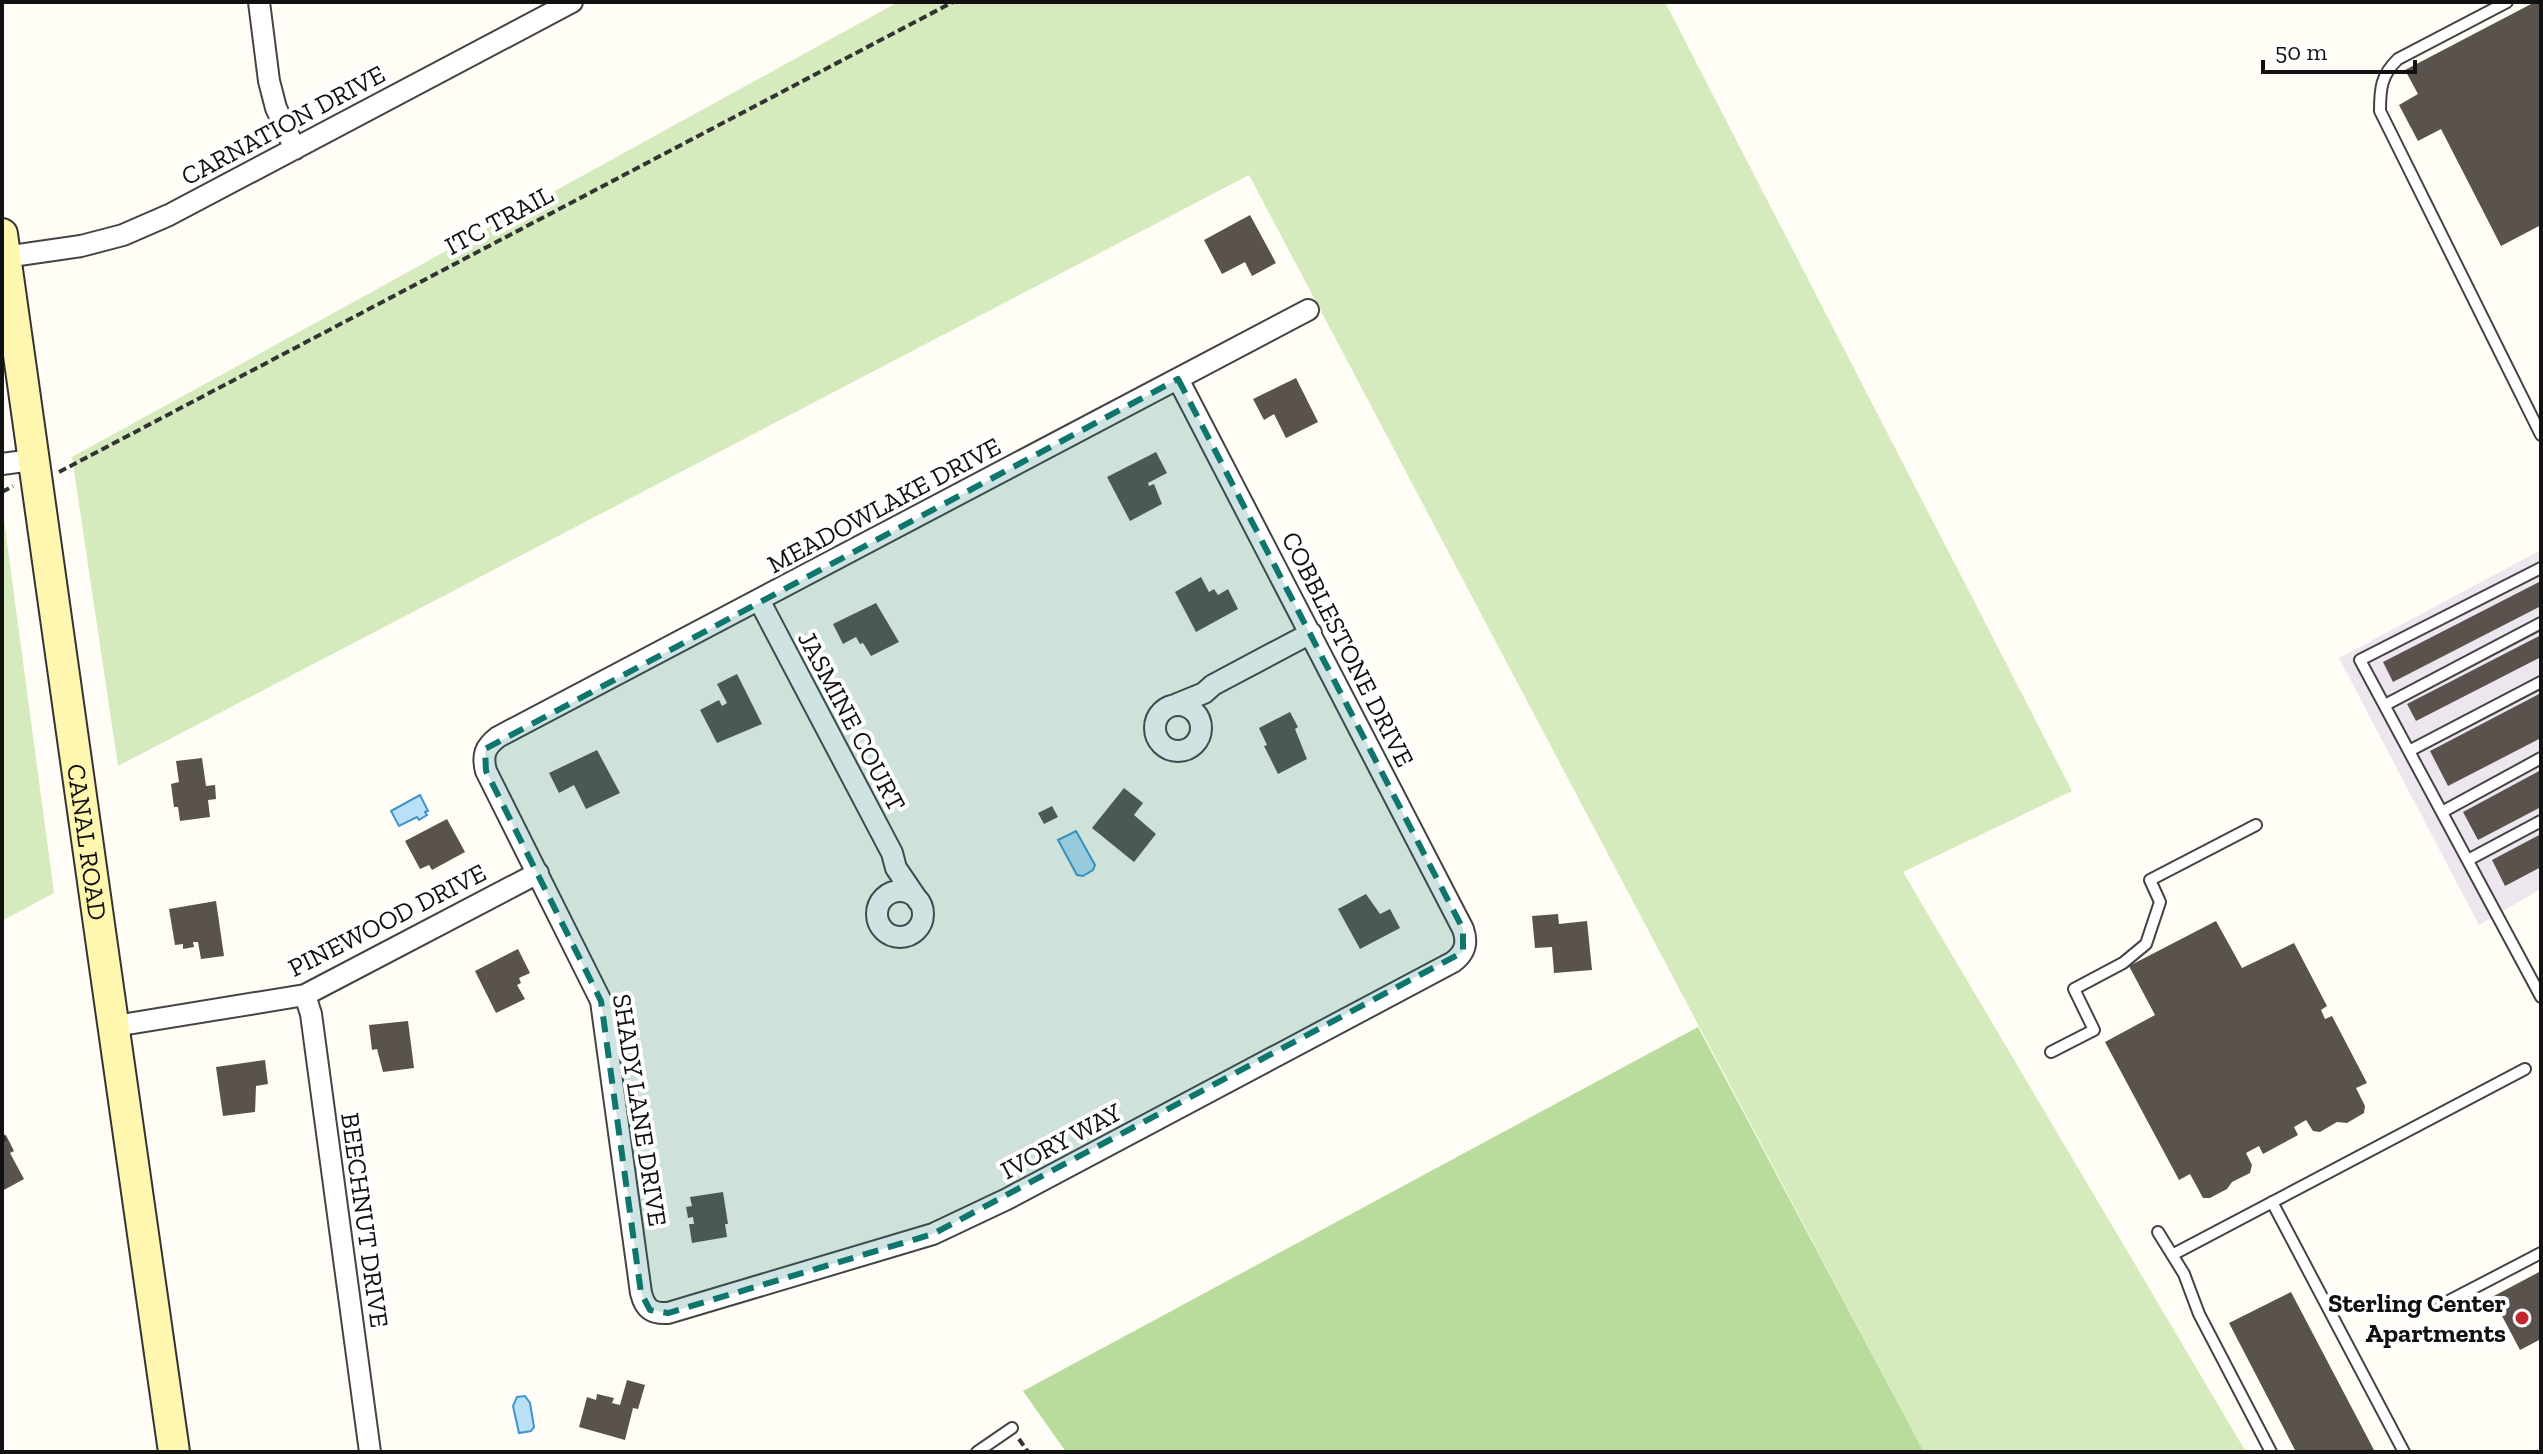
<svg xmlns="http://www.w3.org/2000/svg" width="2543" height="1454" viewBox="0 0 2543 1454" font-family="'Zilla Slab',serif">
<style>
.industrial{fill:#eee6ef}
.green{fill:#d5ebbd}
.forest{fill:#b9dc9c}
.water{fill:#b9e0f7;stroke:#3f96cf;stroke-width:2}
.building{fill:#5a524d}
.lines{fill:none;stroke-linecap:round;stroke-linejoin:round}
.lane-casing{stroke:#444;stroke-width:14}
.street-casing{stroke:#444;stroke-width:24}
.secondary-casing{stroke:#333;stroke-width:34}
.path{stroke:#333;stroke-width:4;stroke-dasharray:8 4;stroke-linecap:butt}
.lane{stroke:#fff;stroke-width:10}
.street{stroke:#fff;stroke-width:20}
.secondary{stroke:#fff6b0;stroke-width:30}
.marked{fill:#0f766e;fill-opacity:0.2;stroke:#0f766e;stroke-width:6;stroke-dasharray:16 10;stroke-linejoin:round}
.poi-dot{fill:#c4262e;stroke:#fff;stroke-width:3}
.labels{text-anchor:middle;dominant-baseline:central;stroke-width:8;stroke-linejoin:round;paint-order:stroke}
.street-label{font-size:26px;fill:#111;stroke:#fff}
.poi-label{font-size:26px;font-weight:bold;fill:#111;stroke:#fff;text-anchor:end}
</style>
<rect width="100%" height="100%" fill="#fffdf5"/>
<!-- industrial -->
<path class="industrial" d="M2541 550V889L2479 925 2339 658Z"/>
<!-- green -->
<path class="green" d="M898 2H1665L2072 791 1903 872 2246 1452H1924L1249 175 118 766 72 457Z
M2 505 54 893 2 921Z"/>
<!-- forest -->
<path class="forest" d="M1698 1027 1924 1452H1066L1023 1391Z"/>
<!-- water -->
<path class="water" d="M420 795 428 811 425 812 427 815 419 820 417 817 399 826 391 811Z
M1076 831 1095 865 1093 870 1083 876 1077 875 1058 840Z
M525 1396 530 1403 534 1427 531 1431 519 1433 513 1406 517 1397Z"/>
<!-- building -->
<path class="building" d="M2535 2H2541V225L2501 246 2441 129 2418 141 2399 105 2418 94 2405 70Z
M1250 215 1276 263 1252 276 1245 262 1222 274 1204 240Z
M1296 378 1318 422 1286 438 1274 414 1264 420 1253 399Z
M1156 452 1167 473 1148 483 1149 486 1154 484 1162 504 1130 521 1107 477Z
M1201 577 1209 592 1214 589 1218 595 1228 589 1238 609 1196 632 1175 592Z
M2541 581V606L2393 682 2383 662Z
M876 603 899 642 871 656 863 643 860 644 856 637 843 644 833 624Z
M2541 635V657L2416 721 2407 704Z
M737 674 762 724 717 743 700 710 719 700 722 706 727 703 717 684Z
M2541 693V738L2448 786 2430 751Z
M1290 712 1298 727 1295 729 1307 759 1278 774 1264 746 1267 745 1259 728Z
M597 750 620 793 586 809 574 785 559 793 549 773Z
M202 758 206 786 215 785 216 799 208 800 210 817 180 821 178 807H174L171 784 179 782 176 761Z
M2541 770V807L2478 840 2463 812Z
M1124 788 1143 803 1134 815 1156 834 1134 862 1092 828Z
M1052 806 1058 817 1044 824 1038 813Z
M447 819 465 852 432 870 429 865 420 869 405 841Z
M2541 834V867L2505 886 2492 860Z
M1366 894 1380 914 1390 909 1400 928 1360 949 1338 909Z
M216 901 224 956 201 959 198 942H193L194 947 183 949V944L175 945 169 909Z
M1558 914 1559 924 1587 921 1592 970 1554 973 1552 947 1535 948 1532 916Z
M2216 921 2242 968 2294 943 2327 1006 2321 1010 2325 1019 2332 1016 2367 1083 2356 1088 2365 1106 2364 1113 2347 1123 2337 1122 2320 1132 2313 1131 2306 1120 2294 1127 2298 1135 2263 1154 2259 1146 2246 1153 2252 1165 2250 1173 2232 1182 2227 1189 2210 1198H2203L2190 1174 2179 1180 2105 1042 2155 1015 2129 966Z
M518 949 530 973 519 978 521 983 517 985 525 999 496 1013 475 971Z
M408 1021 414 1068 383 1072 377 1049 372 1050 369 1025Z
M265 1060 268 1084 256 1086 255 1112 223 1116 216 1067Z
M6 1135 14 1151 10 1153 24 1179 2 1191V1137Z
M723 1192 728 1224H725L727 1237 692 1243 689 1224H694L693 1217 688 1218 686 1207 692 1206 690 1197Z
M2541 1271V1339L2520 1350 2492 1297Z
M2291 1292 2375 1452H2296L2229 1323Z
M627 1380 645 1385 638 1409 633 1408 625 1440 579 1427 587 1397 596 1400 597 1394 614 1398 612 1403 620 1405Z"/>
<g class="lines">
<!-- lane casing -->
<g class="lane-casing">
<path id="lane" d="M2507 2 2398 59C2381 75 2380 89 2380 111L2541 435
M2541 568 2360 660 2541 997
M2385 705 2541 623
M2409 751 2541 682
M2442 812 2541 758
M2468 860 2541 821
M2051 1052 2094 1030 2074 989 2123 963 2146 944 2160 902 2150 880 2256 825
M2272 1202 2404 1452
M2158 1232 2184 1274 2199 1314 2271 1452
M2172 1255 2525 1069
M2441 1305 2541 1253
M977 1452 1012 1428"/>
</g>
<!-- street casing -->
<g class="street-casing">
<path id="street" d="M259 2 269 81 276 108 295 149
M5 257 81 246 123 235 169 215 572 2
M1178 379 1463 929C1468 943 1465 953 1453 962L1007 1199 933 1234 668 1313C652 1314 645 1309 641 1293L601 1001 486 771C482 755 485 747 498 737L1308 310
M2 464 32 460
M759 600 892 853 896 868 919 902
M1177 704 1204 693 1213 685 1311 633
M1155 728a23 23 0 1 1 46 0a23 23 0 1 1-46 0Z
M877 914a23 23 0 1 1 46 0a23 23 0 1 1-46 0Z
M305 995 311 1014 370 1452
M115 1026 305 995 538 873"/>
</g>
<!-- secondary casing -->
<g class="secondary-casing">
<g id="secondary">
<path id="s1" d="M2 234C56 640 118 1046 174 1452"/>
</g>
</g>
<!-- path -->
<path class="path" d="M59 472 953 2
M2 492 13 486
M2 1134 6 1145
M1019 1439 1028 1452"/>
<!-- lane -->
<use href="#lane" class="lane"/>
<!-- street -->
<use href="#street" class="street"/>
<!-- secondary -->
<use href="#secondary" class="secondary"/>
</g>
<!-- marked area -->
<path class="marked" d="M1178 379 1463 929V952L933 1234 668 1313 650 1310 641 1293 601 1001 486 771 485 749Z"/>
<!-- markers -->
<circle class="poi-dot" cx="2522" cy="1318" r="8"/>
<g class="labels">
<!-- street labels -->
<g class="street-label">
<text transform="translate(283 125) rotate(-28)">CARNATION DRIVE</text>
<text transform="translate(499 220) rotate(-28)">ITC TRAIL</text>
<text transform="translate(884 505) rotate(-28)">MEADOWLAKE DRIVE</text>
<text transform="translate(1348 649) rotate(63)">COBBLESTONE DRIVE</text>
<text transform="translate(852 721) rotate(62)">JASMINE COURT</text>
<text stroke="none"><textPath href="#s1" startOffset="614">CANAL ROAD</textPath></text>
<text transform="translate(387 920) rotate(-27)">PINEWOOD DRIVE</text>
<text transform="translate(640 1110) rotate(81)">SHADY LANE DRIVE</text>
<text transform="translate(1061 1141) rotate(-28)">IVORY WAY</text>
<text transform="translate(365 1220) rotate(82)">BEECHNUT DRIVE</text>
</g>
<!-- poi labels -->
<g class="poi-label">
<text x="2506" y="1303">Sterling Center<tspan x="2506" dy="30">Apartments</tspan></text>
</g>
</g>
<!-- border -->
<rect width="2543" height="1454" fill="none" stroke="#111111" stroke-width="8"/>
<!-- scale -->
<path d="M2263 60v12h152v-12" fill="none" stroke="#111111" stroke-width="4"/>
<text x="2275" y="60" font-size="24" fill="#111111" stroke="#ffffff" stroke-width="6" paint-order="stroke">50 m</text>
</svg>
